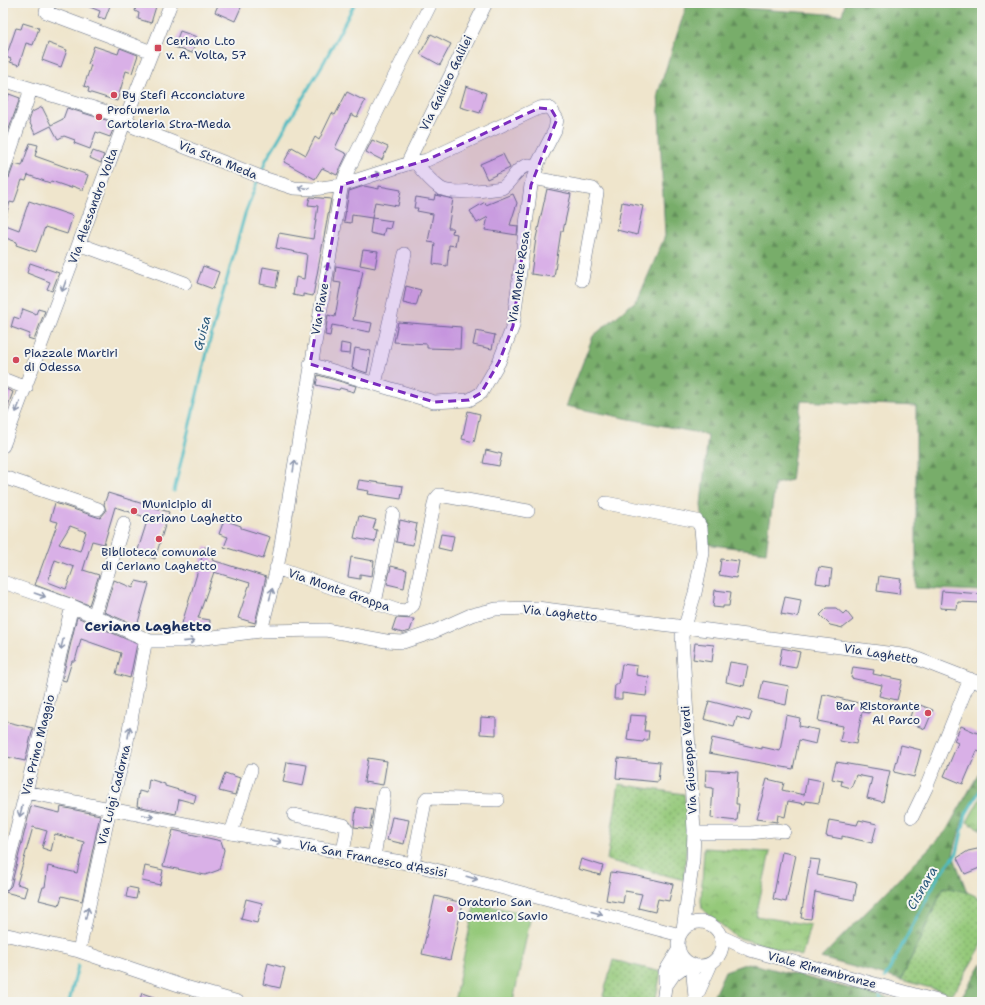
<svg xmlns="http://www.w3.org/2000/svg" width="985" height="1005" viewBox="0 0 985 1005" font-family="'Shantell Sans',sans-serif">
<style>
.grass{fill:url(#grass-dots);stroke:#587c6c}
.forest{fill:url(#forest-firs);stroke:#4a6e64}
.park{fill:url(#park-crowns);stroke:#587c6c}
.pitch{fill:#95c97a;stroke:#587c6c}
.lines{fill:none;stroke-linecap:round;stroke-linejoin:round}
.stream{stroke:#4cbbc2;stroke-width:3}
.building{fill:#d9b0e7;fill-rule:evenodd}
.minor-casing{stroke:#656f84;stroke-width:14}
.minor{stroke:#fff;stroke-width:13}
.oneway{stroke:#8d97ae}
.marked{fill:#7b2cbf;fill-opacity:0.2;stroke:#7b2cbf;stroke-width:3;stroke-dasharray:8 5;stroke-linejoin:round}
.poi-dot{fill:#d1495b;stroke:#f6f6f2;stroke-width:1.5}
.labels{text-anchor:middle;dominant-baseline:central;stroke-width:4;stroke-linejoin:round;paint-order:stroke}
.poi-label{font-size:12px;fill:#1b2f5e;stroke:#f6f6f2;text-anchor:start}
.street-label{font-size:12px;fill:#1b2f5e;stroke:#f6f6f2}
.water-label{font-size:13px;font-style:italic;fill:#2a597c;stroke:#f6f6f2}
.quarter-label{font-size:14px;font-weight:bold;fill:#1b2f5e;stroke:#f6f6f2}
</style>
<defs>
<pattern id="grass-dots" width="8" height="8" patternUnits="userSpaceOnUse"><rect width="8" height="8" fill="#95c97a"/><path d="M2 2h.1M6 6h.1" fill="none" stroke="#79a467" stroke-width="1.8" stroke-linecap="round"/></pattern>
<pattern id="forest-firs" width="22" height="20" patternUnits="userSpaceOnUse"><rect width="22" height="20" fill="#78ad6a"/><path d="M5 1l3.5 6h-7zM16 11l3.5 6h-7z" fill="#628d5a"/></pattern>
<pattern id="park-crowns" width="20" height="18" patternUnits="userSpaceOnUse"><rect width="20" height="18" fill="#95c97a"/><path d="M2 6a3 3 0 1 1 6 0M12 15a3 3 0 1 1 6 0" fill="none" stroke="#79a467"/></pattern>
</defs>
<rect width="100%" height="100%" fill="#f6f6f2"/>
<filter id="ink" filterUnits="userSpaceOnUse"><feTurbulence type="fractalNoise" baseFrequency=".025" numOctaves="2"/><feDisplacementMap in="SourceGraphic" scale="8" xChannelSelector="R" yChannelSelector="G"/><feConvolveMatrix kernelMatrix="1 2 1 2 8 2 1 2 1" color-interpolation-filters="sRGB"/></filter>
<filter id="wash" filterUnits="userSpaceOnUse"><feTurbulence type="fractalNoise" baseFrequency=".012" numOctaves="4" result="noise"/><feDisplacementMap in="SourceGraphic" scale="16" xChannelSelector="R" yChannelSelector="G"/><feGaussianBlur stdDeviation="0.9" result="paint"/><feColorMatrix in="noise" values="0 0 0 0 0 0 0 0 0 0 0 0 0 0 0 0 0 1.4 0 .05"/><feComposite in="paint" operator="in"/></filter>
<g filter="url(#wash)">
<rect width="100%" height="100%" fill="#efe5cc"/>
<!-- grass -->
<path class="grass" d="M619 784 684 794 688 823 684 880 607 860Z
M944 887 967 892 982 899V945L953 994 901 980Z
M613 960 661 972 655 1002H627L603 996Z"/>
<!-- forest -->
<path class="forest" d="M845 3H982V591L915 588 916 574V406L801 401 791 480 775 484 766 552 706 544 701 505 708 435 566 406 593 336 638 299 665 236 658 93 687 4 842 15Z
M982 768V784L962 822 953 855 967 892 944 887 901 980 821 958 946 831Z
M748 963 895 1000 894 1002H711L725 971Z
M982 963V1002H965L962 997Z"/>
<!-- park -->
<path class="park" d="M982 795V830L967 822Z
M704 848 770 852 756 916 810 925 802 956 736 937 707 913 702 908 701 901Z"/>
<!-- pitch -->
<path class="pitch" d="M475 903 531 915 513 1002H454Z"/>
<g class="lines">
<!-- stream -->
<path class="stream" d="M262 171 266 160 324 62 355 3
M174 491 210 340 245 214 257 182
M885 978 938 877 957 853 966 814 982 787
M880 997 881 1002
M69 1002 78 966"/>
</g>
<g id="blocks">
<!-- building -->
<path class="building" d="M111 3 105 19 98 17 100 11 82 4Z
M137 3H157L151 23 138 19 139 13 135 11Z
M219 3H243L235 21 215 12Z
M23 23 39 28 33 45 26 43 19 65 10 62 11 59 6 57 16 28 21 29Z
M180 31 197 37 192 53 174 47Z
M431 34 451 44 440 65 420 54Z
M48 43 67 50 61 67 42 60Z
M94 46 118 54 120 48 138 55 132 73 126 71 117 101 88 92 89 88 84 86 91 65 88 64Z
M466 86 486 93 480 113 460 107Z
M347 92 365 101 357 117 351 114 335 148 347 154 337 175 322 168 315 179 284 162 292 147 306 155 315 137 319 140 332 113 335 115Z
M9 94 20 98 3 146V112Z
M42 107 51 125 63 119 67 108 116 123 110 137 96 132 90 149 74 143 75 140 64 136 58 139 51 126 35 134 29 121 32 112Z
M372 140 388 147 382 160 366 152Z
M30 143 38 145 35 156 88 175 83 190 72 186 71 188 51 181 50 183 28 175 26 181 22 180 14 203 10 202 5 218H3V193L6 183H3V180L9 178 14 164 22 166Z
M93 151 104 155 101 163 90 158Z
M503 154 510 168 487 179 480 164Z
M364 186 379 189V186L401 190 398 206 375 202 372 218 352 215 351 223 344 222 349 191Z
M547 189 571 194 563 231H561L554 277 531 274 536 238Z
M513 194 517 203 510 225 518 226 517 235 485 230 488 217 477 223 470 211 485 202 486 205Z
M435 195 453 199 448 228H453L452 233 457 234 455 246 449 245 447 266 433 264 435 243 428 242 433 214 417 211 418 208H414L416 197 434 200Z
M310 197 331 199 313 296 303 294V297L293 295 296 277 304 279 307 254 276 248 279 233 313 239 318 206 308 205Z
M29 201 73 216 67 234 45 227 36 252 16 245 17 242 3 237V224L19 230Z
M622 202 643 206 637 235 617 230Z
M372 218 392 221 390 229 385 228 383 236 370 233Z
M363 249 378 251 375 268 360 265Z
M30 263 59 273 52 291 47 289 50 282 27 273Z
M203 266 219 272 213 289 197 283Z
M336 266 363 271 353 320 372 323 370 332 332 325 330 336 325 335 328 315 335 317 341 283 334 282Z
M263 267 279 270 276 287 260 284Z
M406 286 421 290 416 306 403 303Z
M23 309 36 314 38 309 45 311 34 340 28 338 30 334 11 327 14 317 20 319Z
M398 322 461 327 460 349 427 348V344L394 342Z
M476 331 495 335 492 349 473 345Z
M341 343 351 345 350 354 340 353Z
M355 348 371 351 367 373 352 368Z
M318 375 356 386 354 392 340 388 339 390 316 385Z
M3 388 13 392 4 417H3Z
M468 411 480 414 474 442 462 439Z
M486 450 502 454 499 466 483 463Z
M359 480 403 486 401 499 368 494 369 491 357 489Z
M108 493 169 512 155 559 137 553 148 518 115 507 104 544 92 541 83 570 99 575 89 605 35 585 58 522 50 520 55 503 100 518 106 511 104 504ZM70 526 86 532 80 551 59 544ZM55 560 74 567 66 589 48 582Z
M359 516 376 520 373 529 377 530 375 542 354 538Z
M224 520 241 526V528L270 537 263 559 224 547 228 537 219 534Z
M400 520 417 524 413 545 396 542Z
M441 534 454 536 451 551 438 548Z
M205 547 216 550 212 560 266 577 255 623 238 618 250 583 214 572 198 618 210 620 209 629 185 632 180 630Z
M351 557 374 561 372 576 360 574V579L348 577Z
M721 559 739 561 736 578 719 575Z
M391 566 407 570 404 588 387 584Z
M819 567 832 569 830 585 816 583Z
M879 576 901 579 899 594 877 591Z
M114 580 133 588 136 581 149 584 137 626 104 612Z
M715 590 731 592 729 606H723V608L713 607Z
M942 591 982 594V603L958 602 957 609 940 608Z
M785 597 801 600 798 617 781 614Z
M827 608H836L843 614 846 611 853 620 843 628 830 625 820 615Z
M77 617 137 644 130 678 116 674 121 653 81 639 75 661H72L66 681 62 680Z
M396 618 414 619 410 631 403 633 392 630Z
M695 643 714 645 712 662 693 659Z
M782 648 800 652 796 668 779 665Z
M730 662 748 665 744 686 726 682Z
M622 664 637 666 636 675 649 677 646 696 622 693V699H614L615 684H619Z
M853 667 874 670 873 674 902 680 897 700 879 696 882 685 851 678Z
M763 681 789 686 786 705 759 699Z
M823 694 870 706 869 713 862 712 856 744 840 741 843 726 818 721Z
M709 701 752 712 749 721 737 717 734 727 704 719Z
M915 703 933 710 925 729 908 722Z
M630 715 646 716 644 731H649L648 740H644L643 742 627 740Z
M786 715 800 718 799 726 819 730 816 744 799 740 793 769 709 753 712 738 762 749V747L780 751Z
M481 717 496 718V735L480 734Z
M3 721 33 728 25 761 3 756Z
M961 726 982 735V753L977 751 963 784 944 776 958 743 954 741Z
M901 745 921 750 914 777 894 772Z
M368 758 387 761 383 785 364 782Z
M618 758 660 762 658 782 616 778Z
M287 762 307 765 303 786 283 782Z
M836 762 890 771 883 802 867 798 872 778 856 775 851 788 841 785 842 781 832 779Z
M706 770 738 772 736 804H739L737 821 711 818 713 788 705 787Z
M225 773 240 778 235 795 219 791Z
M807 778 823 781 819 803 806 801 805 804 788 801 785 817 778 815 777 822 756 819 767 779 784 783 782 790 804 795Z
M149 779 165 784V786L196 795 194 803 179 799 176 814 137 806 139 791 147 793Z
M31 806 60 813 61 807 100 815 82 901 62 896 59 905 39 900 43 887H45L48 866 77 873 84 842 55 834 51 851 42 848 47 831 33 827 17 884 27 887 24 897 5 892 11 886Z
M356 807 373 810 370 829 354 827Z
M392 817 409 820 404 844 387 840Z
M829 820 857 825 859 820 877 824 872 843 842 836V839L826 836Z
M173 830 221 841 224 850 219 870 205 875 163 866Z
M982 848V867L965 874 957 858 968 851Z
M782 852 796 855 786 902 773 899Z
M581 859 603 866 600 875 578 869Z
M810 859 820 860 817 875 857 883 854 900 815 892 811 919 801 918Z
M145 866 163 870 160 885 142 881Z
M611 872 638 876 673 884 669 901 658 899 655 912 638 908 642 894 625 891 623 903 606 900Z
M128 887 138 889 136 899 126 897Z
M435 896 463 903 450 960 422 954Z
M246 899 262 903 257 923 241 919Z
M268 963 285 968 280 988 263 984Z
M142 993 165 1001V1002H139Z"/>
</g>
</g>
<g filter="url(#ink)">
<use href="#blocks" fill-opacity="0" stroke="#656f84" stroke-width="1"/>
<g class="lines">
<!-- minor casing -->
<g class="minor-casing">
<path id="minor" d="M49 3 46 12 152 52
M3 80 126 118 134 127 266 179 294 188 314 189 342 185 407 164 427 160 539 108 546 107 551 109 557 119 555 130 539 161 531 185 513 326 499 362 481 393 469 400 434 402 310 364
M416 163C423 172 430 181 440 188 450 195 488 190 502 188 512 182 516 167 529 165
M407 164 486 3
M3 172 31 89
M533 178 593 189 597 193 582 280
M79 244 185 283
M3 379 26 388
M375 384 405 254
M3 446 126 118 171 3
M3 477 98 509
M606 503 697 521 701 528 703 553 695 593 682 636 694 830 693 860 683 929
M276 568 396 610 406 611 413 605 435 500 439 495 528 511
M3 582 72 606 150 641H181L261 631 326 630 386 641 403 642 433 632 471 615 496 609 537 608 910 656 982 684
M375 603 393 514
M94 616 124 523
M261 631 278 563 341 189 346 174 431 3
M26 792 231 833 413 864 680 935
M294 815 344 825 347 830 343 852
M912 817 926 788 970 679
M231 833 251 770
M694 833H751L774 830 784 831
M374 857 384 794
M413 864 425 802 427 798 498 800
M3 884 72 606
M678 944a22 22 0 1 1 44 0a22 22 0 1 1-44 0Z
M3 934 79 951 182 986 238 1002
M722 937 750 950 941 1002
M79 951 110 808 125 752 145 644 150 641
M692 964 695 997
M665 987 674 974 689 963
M663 1002 665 987V972L679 949
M694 1002 711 964"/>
</g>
<!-- minor -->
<use href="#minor" class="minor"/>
</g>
<!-- one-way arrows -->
<defs><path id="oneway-shaft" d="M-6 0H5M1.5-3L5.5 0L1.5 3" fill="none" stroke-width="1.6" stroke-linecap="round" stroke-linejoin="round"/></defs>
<g class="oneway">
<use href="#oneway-shaft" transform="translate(375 175) rotate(-19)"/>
<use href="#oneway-shaft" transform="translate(304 188) rotate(-175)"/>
<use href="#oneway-shaft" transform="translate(327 269) rotate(-80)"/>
<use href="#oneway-shaft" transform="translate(64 286) rotate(110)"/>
<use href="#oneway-shaft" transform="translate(18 407) rotate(111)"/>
<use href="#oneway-shaft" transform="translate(294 466) rotate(-81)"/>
<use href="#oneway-shaft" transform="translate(271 594) rotate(-75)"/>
<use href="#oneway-shaft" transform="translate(40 595) rotate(19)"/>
<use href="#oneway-shaft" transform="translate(189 641) rotate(-6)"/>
<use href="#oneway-shaft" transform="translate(62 644) rotate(104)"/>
<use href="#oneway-shaft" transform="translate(129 732) rotate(-80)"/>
<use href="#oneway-shaft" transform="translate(21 811) rotate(104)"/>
<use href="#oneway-shaft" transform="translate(148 816) rotate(12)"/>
<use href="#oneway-shaft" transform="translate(276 841) rotate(10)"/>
<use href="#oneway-shaft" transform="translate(472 878) rotate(16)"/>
<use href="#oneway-shaft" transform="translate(87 913) rotate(-78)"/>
<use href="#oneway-shaft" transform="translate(597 913) rotate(15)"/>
</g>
</g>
<!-- marked area -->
<path class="marked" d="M539 108 551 109 557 119 531 185 513 326 499 362 481 393 469 400 434 402 310 364 342 185 427 160Z"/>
<!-- markers -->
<g class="poi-dot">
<rect x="154" y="44" width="8" height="8" rx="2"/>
<circle cx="114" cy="95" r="4"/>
<circle cx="99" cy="117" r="4"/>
<circle cx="16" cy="360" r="4"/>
<circle cx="134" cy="511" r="4"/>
<circle cx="159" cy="539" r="4"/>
<circle cx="928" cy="713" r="4"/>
<circle cx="450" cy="909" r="4"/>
</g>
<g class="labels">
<!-- poi labels -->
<g class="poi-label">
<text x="166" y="41">Ceriano L.to<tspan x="166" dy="14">v. A. Volta, 57</tspan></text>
<text x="122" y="95">By Stefi Acconciature</text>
<text x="107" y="110">Profumeria<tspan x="107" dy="14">Cartoleria Stra-Meda</tspan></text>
<text x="24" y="353">Piazzale Martiri<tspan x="24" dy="14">di Odessa</tspan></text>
<text x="142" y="504">Municipio di<tspan x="142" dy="14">Ceriano Laghetto</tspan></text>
<text x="159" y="552" text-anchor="middle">Biblioteca comunale<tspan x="159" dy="14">di Ceriano Laghetto</tspan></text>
<text x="920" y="706" text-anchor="end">Bar Ristorante<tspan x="920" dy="14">Al Parco</tspan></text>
<text x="458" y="902">Oratorio San<tspan x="458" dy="14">Domenico Savio</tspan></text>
</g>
<!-- street labels -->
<g class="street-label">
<text transform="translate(446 83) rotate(-64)">Via Galileo Galilei</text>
<text transform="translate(218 160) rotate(22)">Via Stra Meda</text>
<text transform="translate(93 206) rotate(-70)">Via Alessandro Volta</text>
<text transform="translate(519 277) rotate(-82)">Via Monte Rosa</text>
<text transform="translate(320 309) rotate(-80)">Via Piave</text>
<text transform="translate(339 590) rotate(19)">Via Monte Grappa</text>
<text transform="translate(560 613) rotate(6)">Via Laghetto</text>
<text transform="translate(881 654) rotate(9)">Via Laghetto</text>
<text transform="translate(38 745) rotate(-76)">Via Primo Maggio</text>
<text transform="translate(689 760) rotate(-94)">Via Giuseppe Verdi</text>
<text transform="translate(114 795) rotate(-76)">Via Luigi Cadorna</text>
<text transform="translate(373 859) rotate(11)">Via San Francesco d'Assisi</text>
<text transform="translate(822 970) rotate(15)">Viale Rimembranze</text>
</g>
<!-- water labels -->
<g class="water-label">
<text transform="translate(202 333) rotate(-75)">Guisa</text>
<text transform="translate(922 888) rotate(-60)">Cisnara</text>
</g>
<!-- quarter labels -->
<g class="quarter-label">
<text x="148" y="626">Ceriano Laghetto</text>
</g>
</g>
<!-- margin -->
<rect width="985" height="1005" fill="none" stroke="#f6f6f2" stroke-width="16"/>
</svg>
